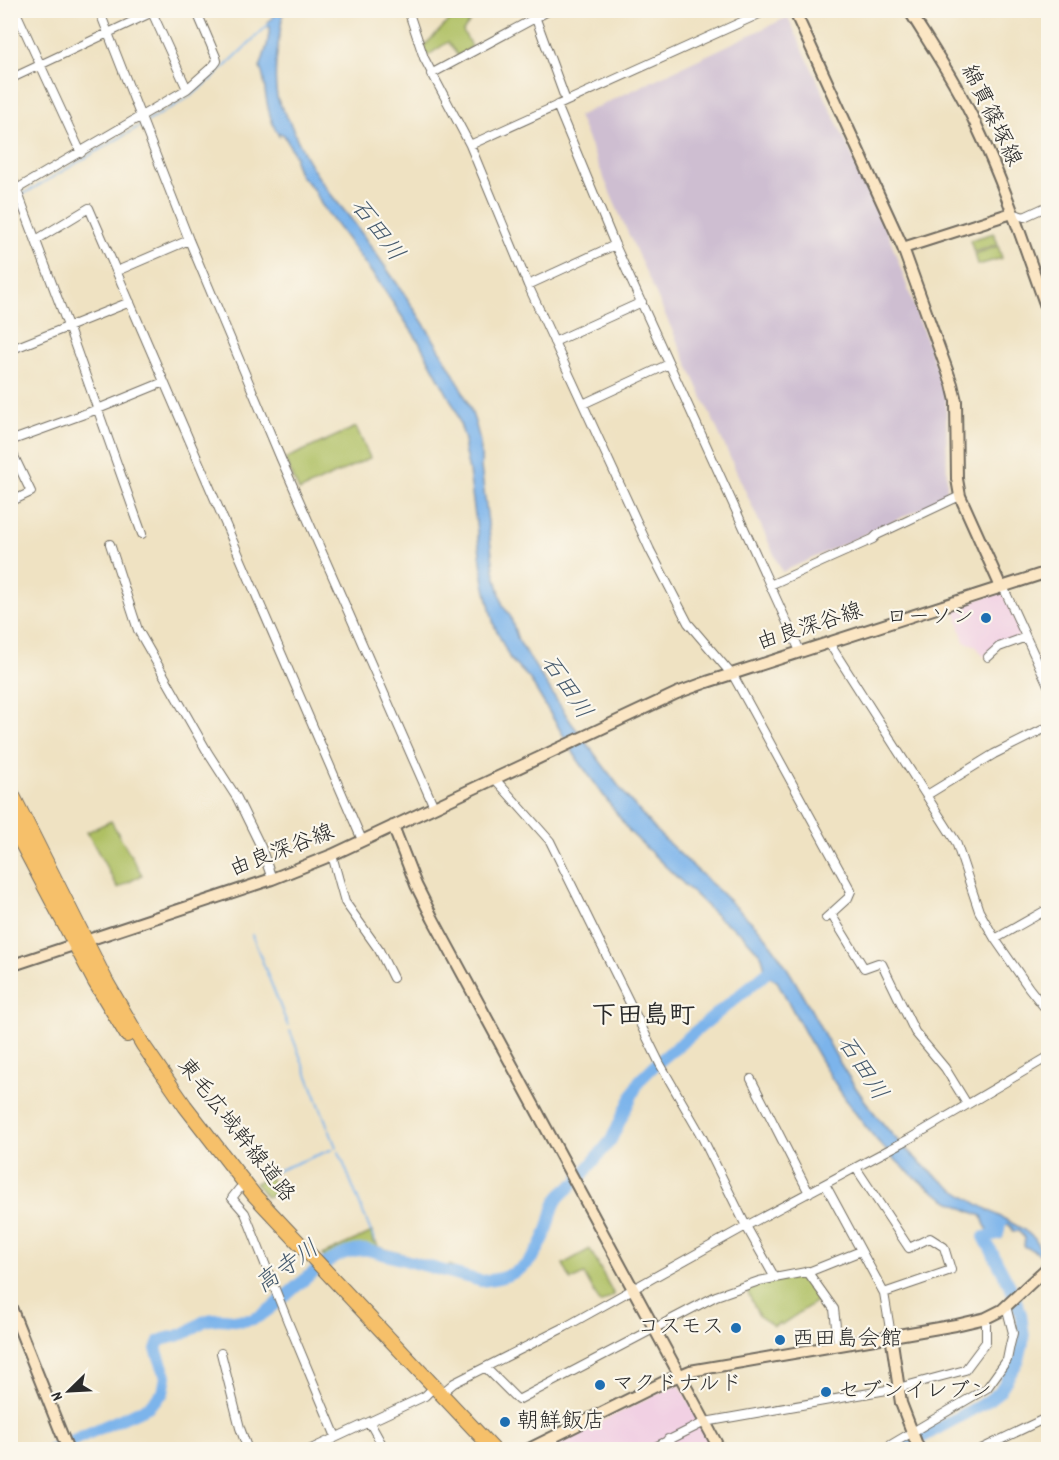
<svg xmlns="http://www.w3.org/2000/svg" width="1059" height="1460" viewBox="0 0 1059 1460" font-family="Dekko,'Klee One',sans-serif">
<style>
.built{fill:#f1d0e3}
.industrial{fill:#cebed1}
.green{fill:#afc063;stroke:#6d7647;stroke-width:1.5}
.water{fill:#7bb4eb;stroke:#53708b;stroke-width:1.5}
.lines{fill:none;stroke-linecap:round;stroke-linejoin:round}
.stream{stroke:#7bb4eb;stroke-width:2}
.river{stroke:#7bb4eb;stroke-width:12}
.street-casing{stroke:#706b60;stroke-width:10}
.secondary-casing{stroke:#706b60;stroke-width:14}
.highway-casing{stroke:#706b60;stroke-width:16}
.street{stroke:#fff;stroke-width:8}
.secondary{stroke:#fbe6c4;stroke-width:10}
.highway{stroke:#f6c06b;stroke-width:14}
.poi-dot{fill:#1f6fb2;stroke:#fbf7ec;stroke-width:2}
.labels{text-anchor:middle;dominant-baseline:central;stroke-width:4.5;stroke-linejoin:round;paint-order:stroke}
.street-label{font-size:22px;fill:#2b2b2b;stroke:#fbf7ec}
.poi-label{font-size:22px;fill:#2b2b2b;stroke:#fbf7ec;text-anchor:start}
.water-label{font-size:24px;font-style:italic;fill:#475b6e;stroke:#fbf7ec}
.quarter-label{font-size:26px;font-weight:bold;fill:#2b2b2b;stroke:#fbf7ec}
</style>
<rect width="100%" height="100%" fill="#fbf7ec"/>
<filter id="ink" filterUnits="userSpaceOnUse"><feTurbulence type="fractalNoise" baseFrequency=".0167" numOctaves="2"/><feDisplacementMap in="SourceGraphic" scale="12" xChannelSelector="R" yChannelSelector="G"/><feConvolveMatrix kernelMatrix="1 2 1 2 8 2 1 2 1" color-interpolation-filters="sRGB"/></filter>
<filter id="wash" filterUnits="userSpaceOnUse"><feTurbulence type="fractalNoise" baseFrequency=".008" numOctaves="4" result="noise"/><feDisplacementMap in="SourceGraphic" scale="24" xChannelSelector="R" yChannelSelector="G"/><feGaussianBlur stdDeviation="1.35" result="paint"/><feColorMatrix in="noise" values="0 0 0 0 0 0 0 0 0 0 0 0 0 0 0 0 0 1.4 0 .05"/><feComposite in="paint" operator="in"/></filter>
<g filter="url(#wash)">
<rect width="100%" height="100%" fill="#efe2c2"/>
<!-- built -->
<path class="built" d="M1002 592 1023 635 997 646 984 657 975 645 964 642 954 606Z
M677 1384 681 1387 715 1450H544Z"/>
<!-- industrial -->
<path class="industrial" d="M788 17 888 233 946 395 947 497 782 572 614 202 578 116Z"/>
<!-- green -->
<path class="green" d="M459 11H478L463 31 472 47 458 56 448 42 427 56 423 47Z
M994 233 998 244 974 252 970 240Z
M998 246 1002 258 978 265 975 254Z
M356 427 370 458 299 491 285 459Z
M111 821 142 875 118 888 87 832Z
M270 1177 277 1193 267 1197 255 1183Z
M372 1232 373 1242H376L378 1247 446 1267 450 1265 453 1267V1271L366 1247 346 1250 327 1260 322 1255Z
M590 1249 614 1295 600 1303 584 1274 571 1280 563 1264Z
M805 1275 821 1298 781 1325 780 1323 774 1326 759 1316 745 1287Z"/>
<!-- water -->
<path class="water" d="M273 11H283C280 38 272 69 277 97 280 108 287 115 291 125 299 145 309 164 321 181 331 196 344 210 355 224 386 268 417 310 444 357 463 389 484 429 481 467L494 570 503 606 510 615 518 640 570 721 626 796 660 835 760 930C793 970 814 1018 840 1063 868 1110 905 1154 949 1186 973 1203 1000 1216 1024 1230L1035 1239 1040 1250 1048 1254V1258L1024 1246 1025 1238 1018 1231 1013 1232 1012 1228 1007 1224 1002 1226 1004 1230 1002 1238C990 1233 985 1230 982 1216 880 1180 825 1070 777 981L770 977 765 969 762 956 741 933 720 919 630 832 578 760 529 678 510 659 494 625 484 583 469 471 464 448 465 440 456 410 419 342 383 288 321 204C318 195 308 181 300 176L295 163V156L284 135 280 133 279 136C272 125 268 110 266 97 264 87 265 77 260 68L267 46 270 27 268 26V22L273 17Z"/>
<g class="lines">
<!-- stream -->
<path class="stream" d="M10 202 191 96 214 77 269 24
M252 935 288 1026
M290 1031 336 1147
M339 1152 371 1232
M274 1172 333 1149
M372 1234 375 1242"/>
<!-- river -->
<path class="river" d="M579 1179 611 1140 639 1081 656 1064 776 965
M51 1450 148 1407 163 1393 166 1376 156 1349 159 1341C168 1337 177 1337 185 1333 192 1330 198 1324 205 1321 223 1314 242 1327 260 1316 292 1296 327 1247 368 1250L481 1281C517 1278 535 1264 547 1230 551 1221 551 1210 556 1202 559 1195 567 1190 572 1185
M899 1450 986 1402 999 1392 1019 1360 1024 1338 1021 1314 1010 1286 984 1237 998 1234 1000 1224"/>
</g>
</g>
<g filter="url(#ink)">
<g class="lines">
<!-- street casing -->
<g class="street-casing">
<path id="street" d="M15 10 81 153
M99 10 189 240 281 459 434 807
M151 10 187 89
M408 10 424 58 470 145 528 285 650 550 688 623 734 677 851 891 848 898 826 918
M536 19 566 101
M431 74 550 10
M10 79 157 10
M557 105 615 245 800 651
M470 145 768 10
M10 172 68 326 142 534
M10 193 187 89 214 65 217 61 216 57 196 10
M1012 213 1024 217 1048 206
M36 240 89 208 362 840
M117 271 189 240
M528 285 615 245
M554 342 642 302
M10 350 130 302
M583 404 669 364
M10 441 98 409 164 382
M10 448 31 492 10 502
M110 544 138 630 208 753 237 798 261 847 272 879
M770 585 873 539 877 535 960 496
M1001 587 1005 591 1048 685
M829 643 956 842 979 911 995 939 1029 988 1048 1012
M988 657 999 647 1026 637
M495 779 550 841 660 1064 702 1137 746 1226 775 1278
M927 795 994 754 1048 727
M332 855 345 902 379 950 393 978
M831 914 864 968 878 963 882 964 915 1032 945 1068 967 1104
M995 939 1048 909
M751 1079 809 1193
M856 1168 909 1248 930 1238 944 1247 951 1270 884 1293
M825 1184 884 1293 891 1335
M239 1189 232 1198 245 1213 288 1322 336 1437
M807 1271 834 1309 838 1344
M221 1353 240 1428 248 1450
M486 1368 518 1400 716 1296 759 1281 811 1271 861 1251
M442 1393 454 1383 565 1327 746 1226 909 1139 1048 1057
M370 1423 385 1450
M551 1438 560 1450
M668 1439 674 1450
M309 1450 425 1396 429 1392
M649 1450 705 1422 898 1388 965 1370 986 1342V1318
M882 1450 987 1388 1007 1360 1010 1345 1013 1333 1006 1306
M979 1450 1048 1417"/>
</g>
<!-- secondary casing -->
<g class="secondary-casing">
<path id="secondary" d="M794 10 903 248 952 384 956 401 957 479 960 496 1001 587
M909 10C933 49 959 87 978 129 1006 188 1026 251 1048 312
M903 248 1012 213
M393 826 416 885 433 919 720 1450
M10 966 272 879 332 855 677 693 707 682 1048 572
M10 1305 68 1450
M891 1335 901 1403 919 1450
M527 1450 666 1381 690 1371 956 1325 986 1318 1002 1310 1048 1267"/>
</g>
<!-- highway casing -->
<g class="highway-casing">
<path id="highway" d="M10 790 107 983 143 1045 185 1106 254 1195 494 1450
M10 821 95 982 127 1035"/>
</g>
<!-- street -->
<use href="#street" class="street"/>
<!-- secondary -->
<use href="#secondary" class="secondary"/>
<!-- highway -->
<use href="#highway" class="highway"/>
</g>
</g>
<!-- markers -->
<g class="poi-dot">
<circle cx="986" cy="618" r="6"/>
<circle cx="736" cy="1328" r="6"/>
<circle cx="780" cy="1340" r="6"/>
<circle cx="600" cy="1385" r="6"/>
<circle cx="826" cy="1392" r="6"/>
<circle cx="505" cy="1422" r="6"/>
</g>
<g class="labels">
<!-- street labels -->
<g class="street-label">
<text transform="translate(990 116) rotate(64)">綿貫篠塚線</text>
<text transform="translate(810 628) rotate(-18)">由良深谷線</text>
<text transform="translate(282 852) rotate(-21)">由良深谷線</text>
<text transform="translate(235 1131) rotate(52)">東毛広域幹線道路</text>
</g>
<!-- poi labels -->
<g class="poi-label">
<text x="974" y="618" text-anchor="end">ローソン</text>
<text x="724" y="1328" text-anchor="end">コスモス</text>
<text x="792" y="1340">西田島会館</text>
<text x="612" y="1385">マクドナルド</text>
<text x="838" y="1392">セブンイレブン</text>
<text x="517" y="1422">朝鮮飯店</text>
</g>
<!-- water labels -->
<g class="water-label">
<text transform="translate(376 231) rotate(53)">石田川</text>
<text transform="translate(565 688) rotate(56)">石田川</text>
<text transform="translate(861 1069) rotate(57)">石田川</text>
<text transform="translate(288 1268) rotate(-36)">高寺川</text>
</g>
<!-- quarter labels -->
<g class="quarter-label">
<text x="643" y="1017">下田島町</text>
</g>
</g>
<!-- margin -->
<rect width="1059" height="1460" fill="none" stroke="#fbf7ec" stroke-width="36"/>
<!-- north arrow -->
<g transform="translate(69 1391) rotate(246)" stroke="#fbf7ec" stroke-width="4.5" paint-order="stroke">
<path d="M0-4.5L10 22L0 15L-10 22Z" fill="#2b2b2b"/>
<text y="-9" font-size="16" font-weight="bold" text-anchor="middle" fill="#2b2b2b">N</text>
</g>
</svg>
